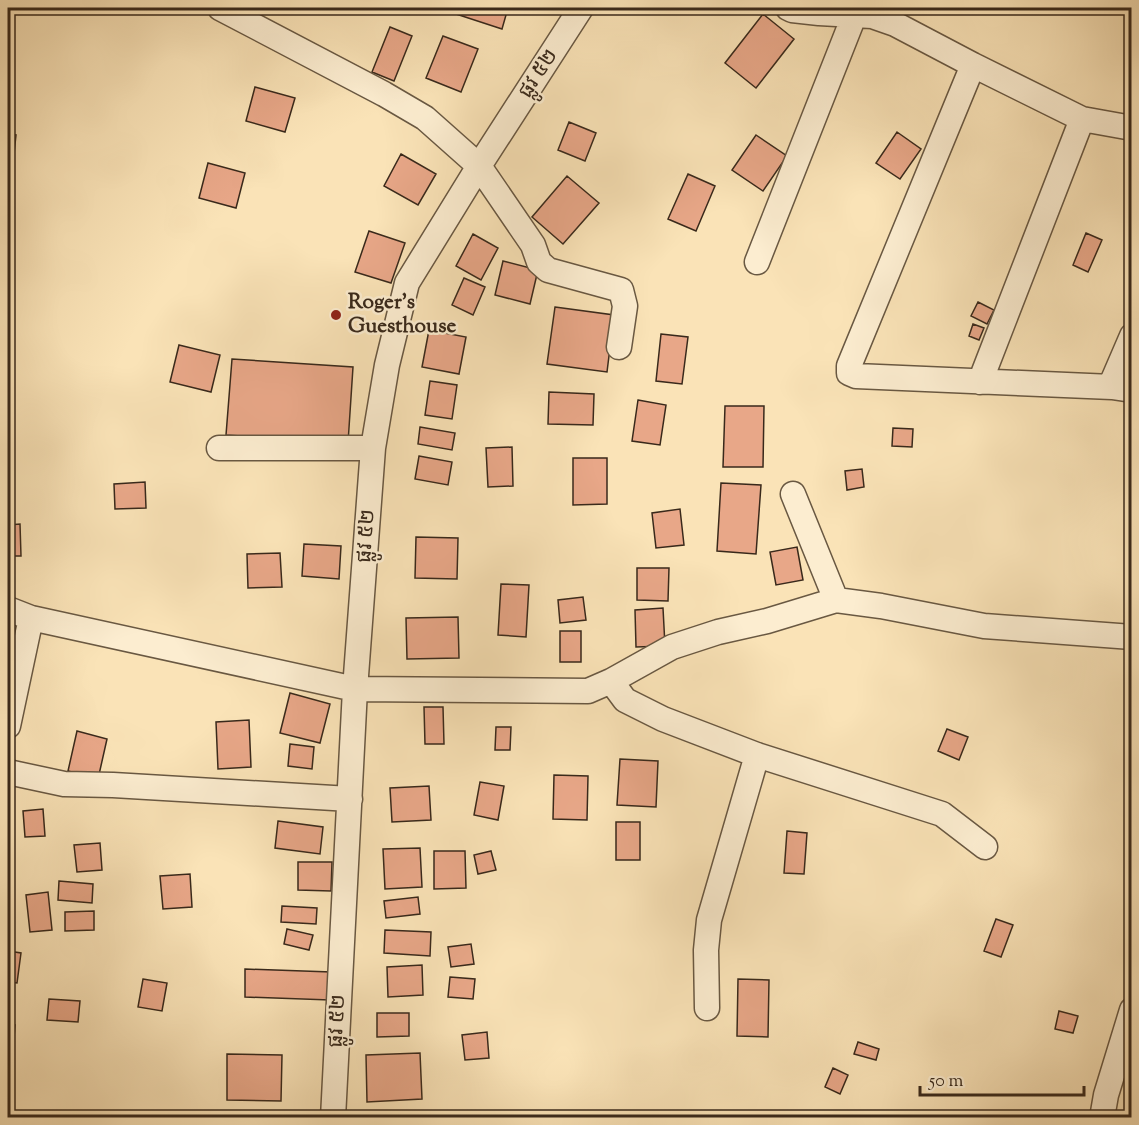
<svg xmlns="http://www.w3.org/2000/svg" width="1139" height="1125" viewBox="0 0 1139 1125" font-family="'Sorts Mill Goudy','Noto Sans Khmer',serif">
<style>
.building{fill:#e8a788;stroke:#39291b;stroke-width:1.5}
.lines{fill:none;stroke-linecap:round;stroke-linejoin:round}
.minor-casing{stroke:#695842;stroke-width:27}
.minor{stroke:#fcedd0;stroke-width:24}
.poi-dot{fill:#8f2418;stroke:#fcedd0;stroke-width:2}
.labels{text-anchor:middle;dominant-baseline:central;stroke-width:5;stroke-linejoin:round;paint-order:stroke}
.street-label{font-size:21px;fill:#39291b;stroke:#fcedd0}
.poi-label{font-size:21px;font-weight:bold;fill:#39291b;stroke:#fcedd0;text-anchor:start}
</style>
<rect width="100%" height="100%" fill="#fae3b7"/>
<filter id="stains"><feTurbulence type="fractalNoise" baseFrequency=".00333" numOctaves="4"/><feColorMatrix values="0 0 0 0 .2 0 0 0 0 .09 0 0 0 0 .02 0 0 0 .5 -.17"/></filter>
<radialGradient id="worn" r=".72"><stop offset=".6" stop-color="#630" stop-opacity="0"/><stop offset="1" stop-color="#630" stop-opacity=".3"/></radialGradient>
<!-- building -->
<path class="building" d="M458 8H508L502 29 456 14Z
M763 14 794 39 756 88 725 63Z
M390 27 412 36 394 81 372 72Z
M443 36 478 49 461 92 426 78Z
M255 87 295 98 285 132 246 121Z
M569 122 596 133 585 161 558 150Z
M897 132 921 149 900 179 876 163Z
M8 134 16 135 13 163 8 162Z
M756 135 787 156 763 191 732 170Z
M401 154 436 174 418 205 384 186Z
M208 163 245 173 236 208 199 198Z
M688 174 715 186 696 231 668 219Z
M567 176 599 203 563 244 532 217Z
M369 231 405 243 391 283 355 272Z
M1086 233 1102 240 1088 272 1073 265Z
M473 234 498 248 481 280 456 266Z
M503 261 538 270 530 304 495 295Z
M464 278 485 287 473 315 452 305Z
M978 302 994 310 987 324 971 316Z
M555 307 614 315 607 372 547 364Z
M973 324 984 328 979 340 969 336Z
M429 330 466 337 459 374 422 367Z
M661 334 688 337 682 384 656 381Z
M179 345 220 355 211 392 170 382Z
M232 359 353 367 348 443 226 435Z
M430 381 457 385 452 419 425 415Z
M549 392 594 394 593 425 548 424Z
M638 400 666 405 660 445 632 441Z
M725 406H764L763 467H723Z
M420 427 455 433 452 450 418 444Z
M893 428 913 429 912 447 892 446Z
M512 447 513 486 488 487 486 448Z
M419 456 452 462 448 485 415 479Z
M573 458H607V504L573 505Z
M862 469 864 487 847 490 845 471Z
M145 482 146 508 115 509 114 484Z
M721 483 761 485 756 554 717 551Z
M680 509 684 545 656 548 652 513Z
M20 524 21 556H8V525Z
M416 537 458 538 457 579 415 578Z
M304 544 341 546 339 579 302 576Z
M797 547 803 580 776 585 770 552Z
M280 553 282 587 248 588 247 554Z
M637 568H669L668 601 637 600Z
M501 584 529 585 526 637 498 635Z
M583 597 586 620 560 623 558 600Z
M663 608 665 646 636 647 635 610Z
M458 617 459 658 407 659 406 618Z
M560 631H581V662H560Z
M290 693 330 704 320 743 280 733Z
M424 707H443L444 744H425Z
M249 720 251 767 218 769 216 722Z
M496 727H511L510 750H495Z
M947 729 968 737 959 760 938 751Z
M77 731 107 739 98 779 68 771Z
M290 744 314 747 312 769 288 766Z
M620 759 658 761 656 807 617 805Z
M554 775 588 776 587 820 553 819Z
M480 782 504 786 498 820 474 815Z
M429 786 431 820 392 822 390 788Z
M43 809 45 836 25 837 23 811Z
M278 821 323 827 320 854 275 848Z
M616 822H640V860H616Z
M787 831 807 833 804 874 784 873Z
M100 843 102 870 77 872 74 845Z
M420 848 422 887 385 889 383 849Z
M434 851H465L466 888 434 889Z
M491 851 496 870 478 874 474 855Z
M298 862H332L331 891 298 890Z
M190 874 192 907 163 909 160 876Z
M59 881 93 884 92 903 58 900Z
M48 892 52 930 30 932 26 895Z
M418 897 420 914 386 918 384 901Z
M282 906 317 908 316 924 281 922Z
M94 911V930L65 931V912Z
M996 919 1013 925 1001 957 984 951Z
M287 929 313 935 309 950 284 944Z
M385 930 431 932 430 956 384 953Z
M471 944 474 964 451 967 448 947Z
M8 951 21 953 17 983 8 982Z
M422 965 423 995 388 997 387 967Z
M245 969 331 972 330 1000 245 997Z
M450 977 475 979 473 999 448 997Z
M143 979 167 983 162 1011 138 1007Z
M738 979 769 980 768 1037 737 1036Z
M49 999 80 1001 78 1022 47 1020Z
M1059 1011 1078 1016 1073 1033 1055 1029Z
M377 1013H409V1036L377 1037Z
M8 1024 15 1025 12 1063H8Z
M487 1032 489 1058 465 1060 462 1035Z
M858 1042 879 1049 876 1060 854 1054Z
M420 1053 422 1099 367 1102 366 1055Z
M227 1054 282 1055 281 1101 227 1100Z
M833 1068 848 1075 840 1094 825 1087Z
M1062 1114 1080 1118H1061Z"/>
<g class="lines">
<!-- minor casing -->
<g class="minor-casing">
<path id="minor" d="M220 8 384 94 425 118 479 166 533 245 539 262 548 270 621 290 625 306 619 347
M788 8 792 10 819 13 872 16 895 24 973 65 1082 119 1132 128
M973 65 849 366V373L856 376 1112 387 1132 390
M757 262 854 16
M980 382 1082 119
M1110 387 1132 336
M219 448H373
M793 494 836 600
M8 609 31 618 355 689 588 691 611 681 625 700 663 719 757 755 942 814 985 847
M611 681 672 647 718 632 767 621 836 600 881 606 984 626 1132 637
M8 726 31 618
M8 772 64 784 113 785 350 799
M707 1008 706 950 709 920 757 755
M333 1118 355 689 373 448 387 365 407 283 479 166 581 8
M1102 1118 1106 1095 1132 1010"/>
</g>
<!-- minor -->
<use href="#minor" class="minor"/>
</g>
<!-- markers -->
<circle class="poi-dot" cx="336" cy="315" r="6"/>
<g class="labels">
<!-- street labels -->
<g class="street-label">
<text transform="translate(539 74) rotate(-57)">ផ្លូវ ៥២</text>
<text transform="translate(367 536) rotate(-86)">ផ្លូវ ៥២</text>
<text transform="translate(338 1021) rotate(-87)">ផ្លូវ ៥២</text>
</g>
<!-- poi labels -->
<g class="poi-label">
<text x="348" y="303">Roger's<tspan x="348" dy="24">Guesthouse</tspan></text>
</g>
</g>
<!-- margin -->
<rect width="1139" height="1125" fill="none" stroke="#fae3b7" stroke-width="30"/>
<rect x="9" y="9" width="1121" height="1107" fill="none" stroke="#39291b" stroke-width="3"/>
<rect x="15" y="15" width="1109" height="1095" fill="none" stroke="#39291b" stroke-width="1.5"/>
<!-- scale -->
<path d="M920 1086v9h164v-9" fill="none" stroke="#39291b" stroke-width="3"/>
<text x="929" y="1086" font-size="18" fill="#39291b" stroke="#fcedd0" stroke-width="4.5" paint-order="stroke">50 m</text>
<rect width="100%" height="100%" filter="url(#stains)"/>
<rect width="100%" height="100%" fill="url(#worn)"/>
</svg>
